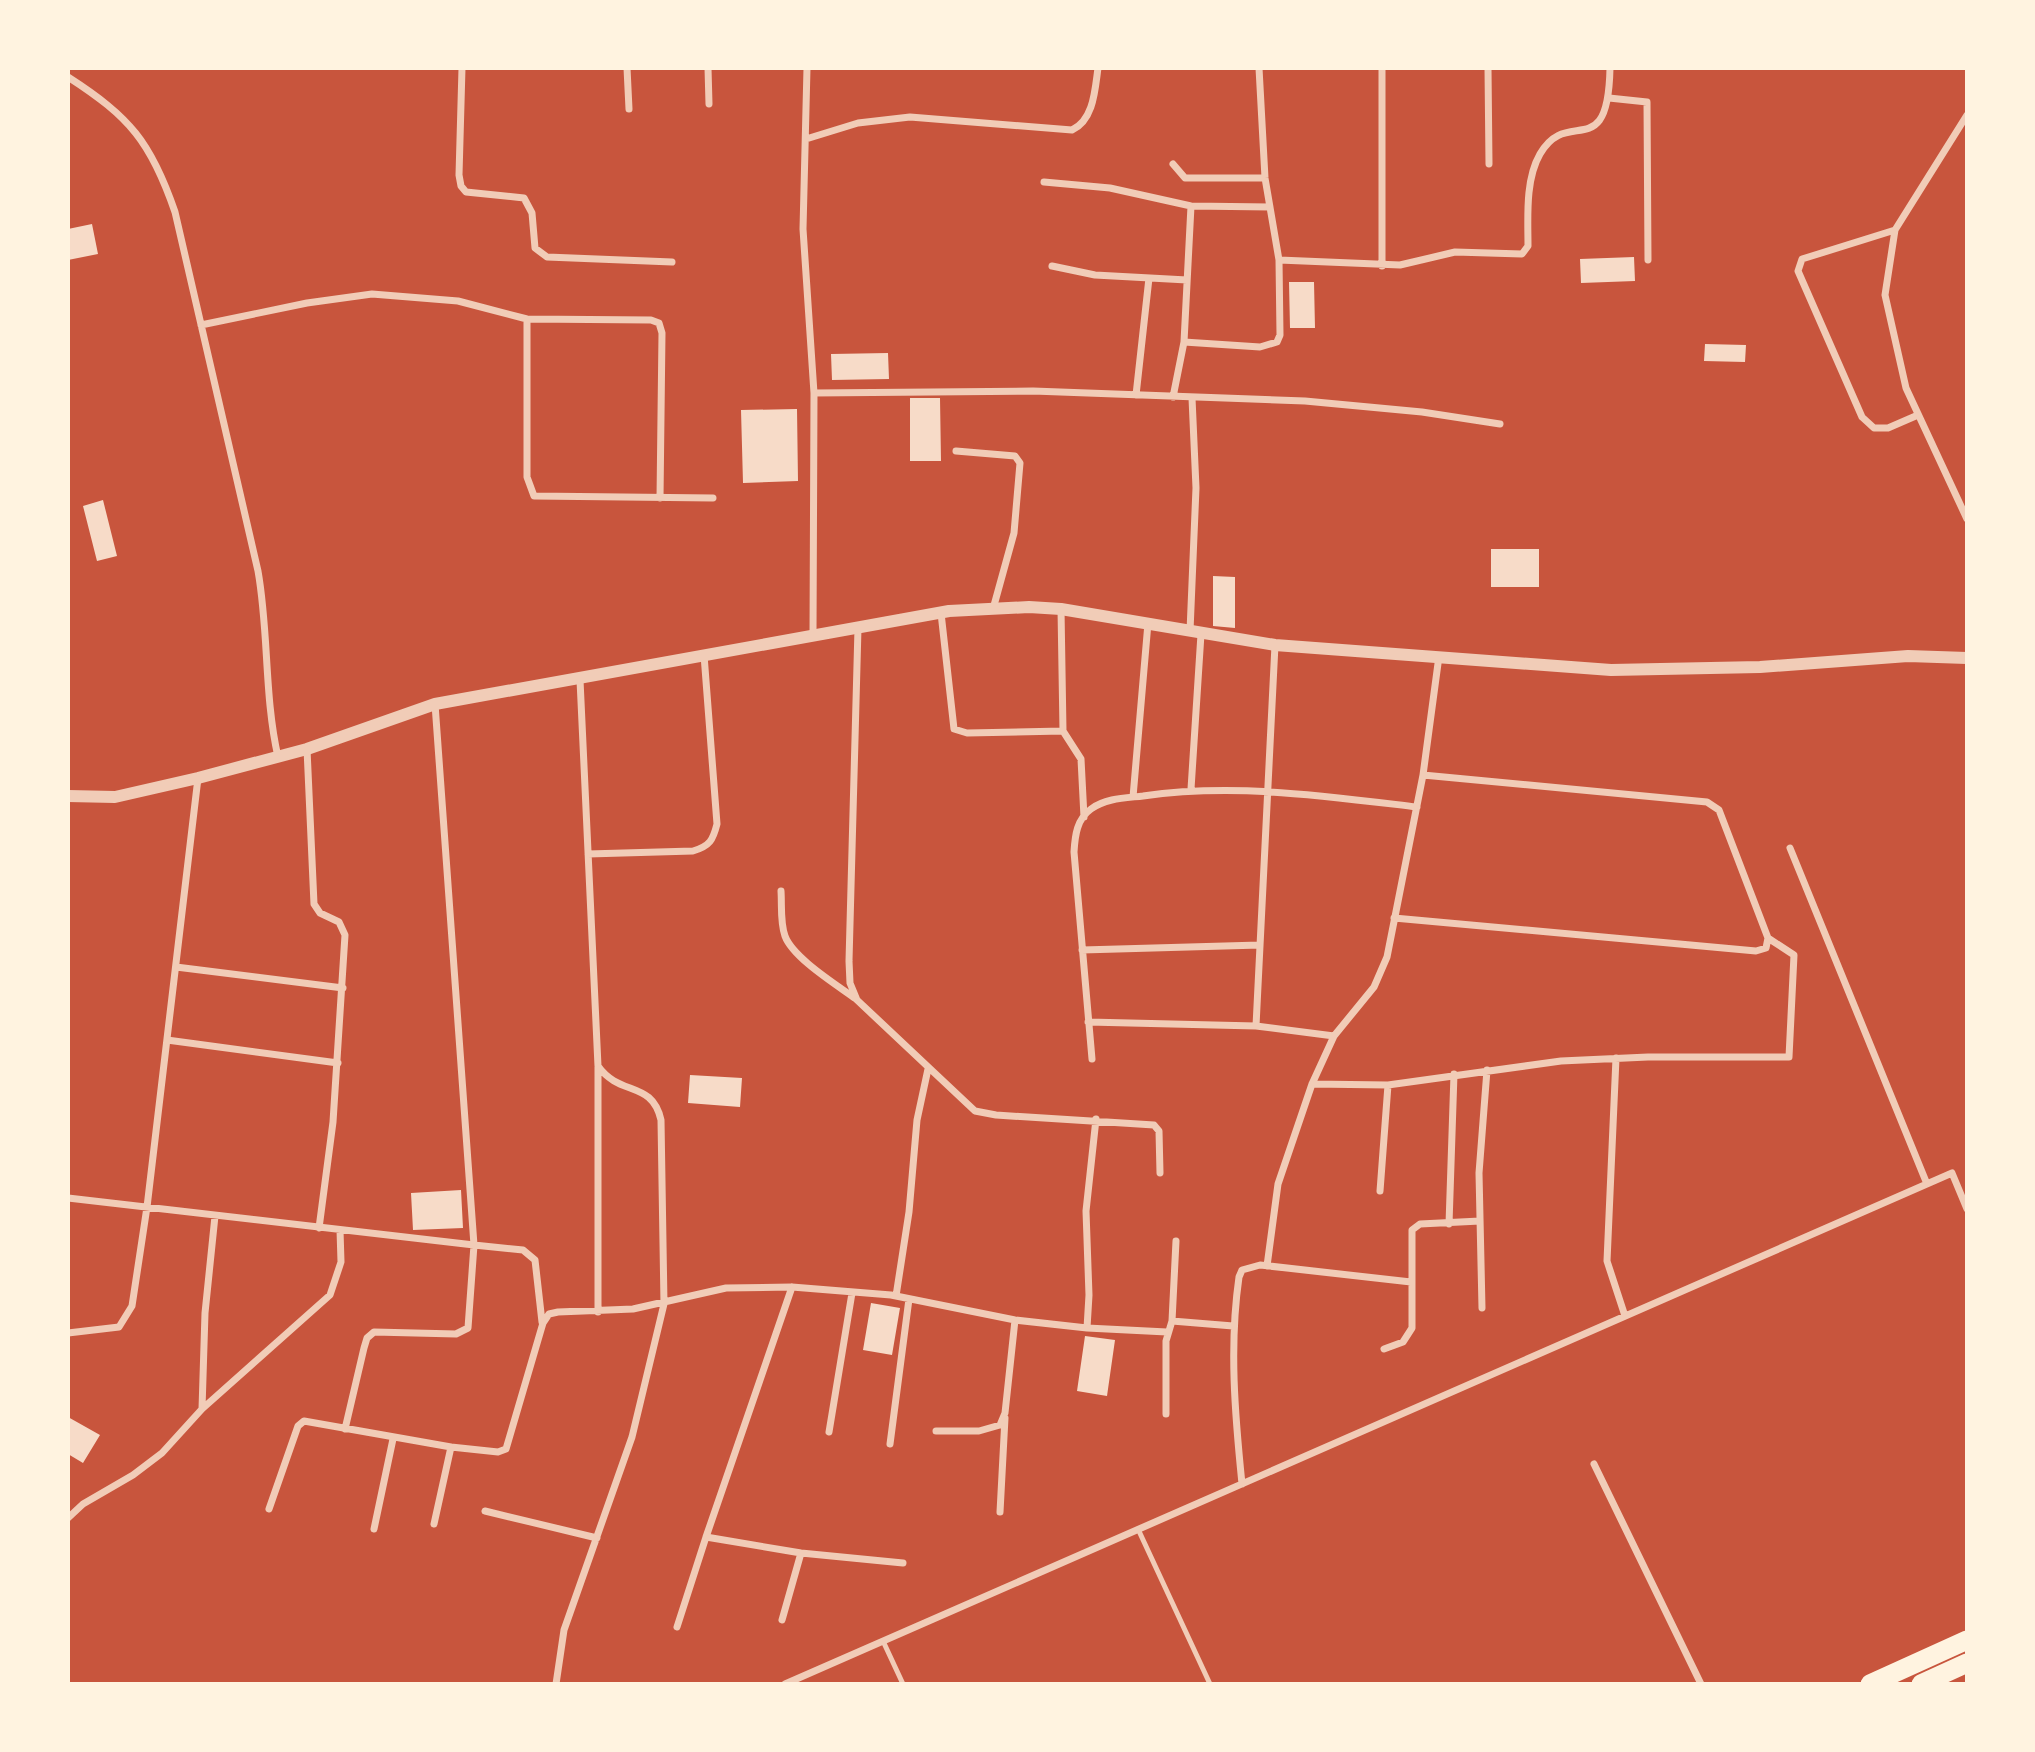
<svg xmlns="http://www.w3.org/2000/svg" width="2035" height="1752" viewBox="0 0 2035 1752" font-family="'Zilla Slab',serif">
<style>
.building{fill:#f7dbc8}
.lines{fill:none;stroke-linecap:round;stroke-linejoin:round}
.service{stroke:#f1ccb7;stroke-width:5}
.minor{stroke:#f1ccb7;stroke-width:7}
.tertiary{stroke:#f1ccb7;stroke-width:12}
.trunk{stroke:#fff3e0;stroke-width:19}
</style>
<rect width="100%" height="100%" fill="#c8553d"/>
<!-- building -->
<path class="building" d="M92 224 98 254 68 260V229Z
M1634 257 1635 281 1581 283 1580 259Z
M1289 282H1314L1315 328H1290Z
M1705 344 1746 345 1745 362 1704 361Z
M888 353 889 379 832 380 831 354Z
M910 398H940L941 461H910Z
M797 409 798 481 743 483 741 410Z
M103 500 117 556 97 561 83 506Z
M1491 549H1539V587H1491Z
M1213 576 1235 577V628L1213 626Z
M690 1075 742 1078 740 1107 688 1103Z
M461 1190 463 1228 413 1230 411 1193Z
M871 1303 900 1308 892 1355 863 1350Z
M1085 1336 1115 1340 1107 1396 1077 1391Z
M68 1417 100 1435 83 1463 68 1454Z"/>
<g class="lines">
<!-- service -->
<path class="service" d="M1138 1529 1210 1684
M883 1641 903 1684"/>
<!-- minor -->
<path class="minor" d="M462 68 459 175 461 186 466 192 524 198 532 213 535 248 547 257 672 262
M627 68 629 109
M708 68 709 104
M807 68 803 229 814 393 813 636
M1488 68 1489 164
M68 77C130 117 151 142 175 212L258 571C269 633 264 695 278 757
M1609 98 1647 102 1648 260
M1967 115 1895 230 1885 295 1906 388 1967 519
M806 139 858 123 910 117 1072 130C1094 120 1095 89 1098 68
M1173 164 1185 178H1265
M1044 182 1110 188 1191 206 1270 207
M1895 230 1802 259 1798 271 1862 417 1874 428H1888L1918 415
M1279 260 1400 265 1455 252 1522 254 1528 246C1528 218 1525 180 1540 154 1568 105 1608 166 1610 68
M1052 266 1095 275 1187 280
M1382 266V68
M527 319V477L534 496 713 498
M201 325 307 303 372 294 458 301 527 319 651 320 659 323 662 333 660 498
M1184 342 1260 347 1277 342 1280 335 1279 260 1265 178 1259 68
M814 393 1033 391 1305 401 1422 412 1500 424
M1136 395 1149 278
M1173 397 1184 342 1191 206
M956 451 1015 456 1020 463 1014 533 993 609
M1061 609 1063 731 1081 759 1084 817
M941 613 954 729 967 733 1063 731
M858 628 849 961 850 983 857 1000 975 1111 996 1115 1154 1125 1159 1131 1160 1173
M1190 631 1196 488 1192 398
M307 749 314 904 320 913 339 922 345 935 333 1122 319 1228
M1191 789 1201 634
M1133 797 1148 623
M1790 848 1927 1184
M588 854 693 851C710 846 713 840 717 824L704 655
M781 891C782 906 780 922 785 936 793 958 837 985 856 999
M1394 918 1756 951 1766 948 1768 938 1719 810 1707 802 1423 775
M1082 950 1260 945
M176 967 343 988
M1088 1022 1256 1026 1334 1036
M1256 1026 1275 645
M167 1040 338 1063
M1616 1058 1607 1261 1625 1316
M1092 1059 1074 852C1075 835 1077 819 1091 809 1106 798 1126 798 1143 796 1235 783 1325 796 1417 807
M1312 1084 1388 1085 1561 1061 1648 1057H1789L1794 955 1768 938
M1380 1191 1388 1085
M68 1198 474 1245 435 704
M1449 1224 1454 1074
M1267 1266 1278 1184 1312 1084 1334 1036 1374 987 1387 957 1423 775 1439 656
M792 1287 706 1537 801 1553 903 1563
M896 1296 909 1212 917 1120 928 1069
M1482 1308 1479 1173 1487 1070
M598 1312V1067
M1172 1321 1176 1241
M1087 1328 1167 1332
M68 1333 119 1327 132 1306 147 1207 198 778
M1384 1349 1403 1342 1412 1328V1230L1420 1224 1480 1221
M202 1409 330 1295 341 1262 340 1230
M1166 1414V1341L1172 1321 1233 1326
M345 1429 364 1348 367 1338 374 1332 456 1334 468 1328 474 1245 523 1250 535 1260 542 1322
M936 1431H979L1000 1425 1005 1413 1015 1320
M829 1432 852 1293
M890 1444 909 1299
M1594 1464 1701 1684
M1242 1484C1235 1415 1229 1346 1239 1277L1242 1270 1260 1265 1411 1282
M269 1509 298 1426 304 1421 451 1447 498 1452 506 1449 543 1323 549 1314 558 1312 633 1309 726 1288 792 1287 891 1295 1015 1320 1087 1328 1089 1295 1086 1211 1096 1119
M485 1511 597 1538
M1000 1512 1005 1418
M68 1518 83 1504 133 1475 162 1453 202 1409 205 1313 215 1216
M434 1524 451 1447
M374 1529 393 1439
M782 1620 801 1553
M677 1627 706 1537
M556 1684 564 1630 632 1437 664 1304 661 1120C652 1080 620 1097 598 1066L580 680
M785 1684 1952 1173 1967 1209"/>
<!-- tertiary -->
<path class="tertiary" d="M68 796 115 797 198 778 307 749 435 704 949 611 1029 607 1061 609 1275 645 1611 670 1760 667 1908 656 1967 658"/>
<!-- trunk -->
<path class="trunk" d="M1870 1684 1967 1640
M1921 1684 1967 1663"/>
</g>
<!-- border -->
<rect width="2035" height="1752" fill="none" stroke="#fff3e0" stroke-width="140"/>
</svg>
